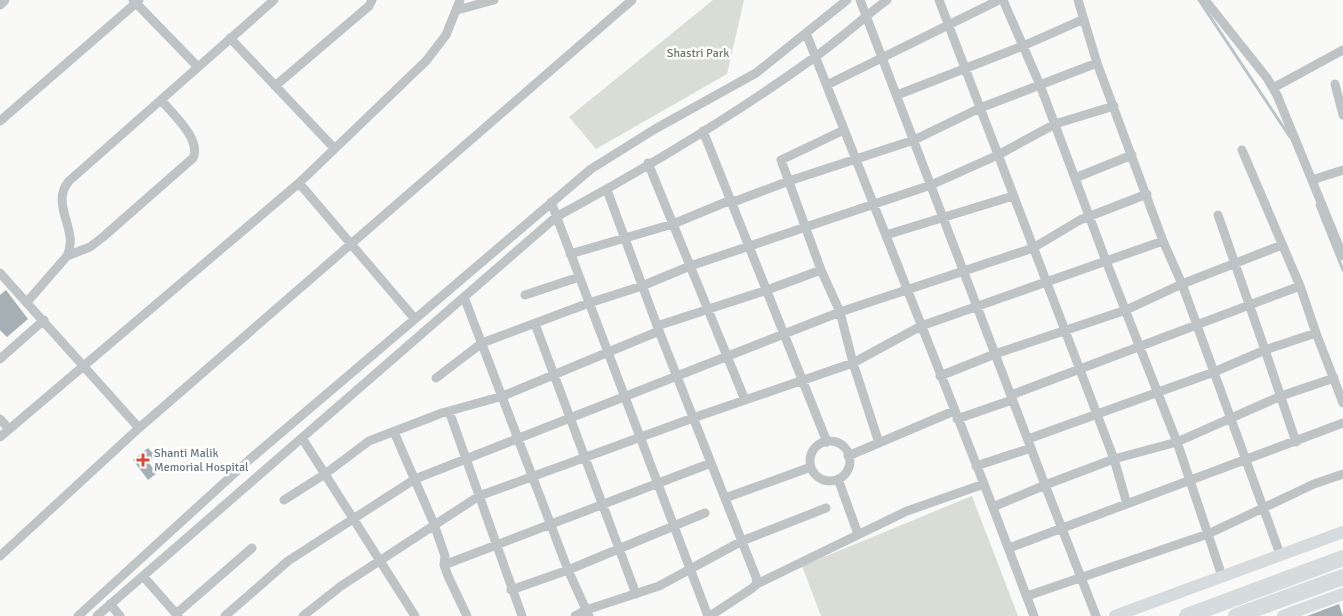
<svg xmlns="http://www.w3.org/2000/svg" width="1343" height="616" viewBox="0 0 1343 616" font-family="Signika,sans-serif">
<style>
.green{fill:#daddd6}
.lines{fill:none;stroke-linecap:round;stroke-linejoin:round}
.stream{stroke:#b8c4c7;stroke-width:3}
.building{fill:#a6afb3}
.street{stroke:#bec3c6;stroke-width:9}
.secondary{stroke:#d6dbdd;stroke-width:12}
.highway{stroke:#d6dbdd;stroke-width:16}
.poi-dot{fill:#d44d3c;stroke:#fff;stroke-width:2}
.labels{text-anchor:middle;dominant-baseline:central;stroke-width:5;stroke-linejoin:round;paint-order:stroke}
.park-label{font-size:12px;fill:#6a7865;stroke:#fff}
.poi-label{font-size:12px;fill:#66777f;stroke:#fff;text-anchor:start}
</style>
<rect width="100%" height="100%" fill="#f9f9f7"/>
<!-- green -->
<path class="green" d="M713 0H744L727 74 596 149 569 117Z
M972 496 1018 616H821L802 566Z"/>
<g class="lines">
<!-- stream -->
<path class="stream" d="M1199 0 1290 137
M1317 205 1343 270"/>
</g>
<!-- building -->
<path class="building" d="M6 290 28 319 7 337 0 330V295Z
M148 448 155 456 148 462 157 473 148 480 133 460Z
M1339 604 1343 616H1307Z"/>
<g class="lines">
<!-- street -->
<path class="street" d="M139 0 136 3 198 67
M860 0 1045 485 1114 459 939 0
M1003 0 1040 85 1106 261 1177 442 1222 576
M1078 0 1097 63
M1205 0 1267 78 1277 95 1343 256
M0 5 5 0
M457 10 494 0
M806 33 984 484 1034 616
M230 38 334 148
M1335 84 1343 115
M827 85 999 0
M275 86 369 6 372 0
M1273 88 1343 50
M897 95 1023 46 1084 19
M0 121 136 3 133 0
M844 130 781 160 821 270 840 312 853 363 879 443
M703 131 827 442
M648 163 745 400
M1075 178 1132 155
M1312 180 1343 170
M299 183 415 319 591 169 655 129 756 73 847 0
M607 190 659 331 756 577 757 584 751 589 710 616
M551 202 708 616
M1218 215 1265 350 1316 333 1300 286 1242 150
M886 235 1013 196
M570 254 673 224 731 200 736 201 789 181 914 140 980 108 1097 63 1163 241 1182 284 1282 245
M67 256 90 247 103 237 193 158C202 140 172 113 161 100
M0 273 139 428
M525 295 579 277
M464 297 568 570 589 616
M27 302 67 256C80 230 49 205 69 181L274 0
M535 324 636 594
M657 326 767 290 821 270
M1316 333 1343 403
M0 359 44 320
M940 376 995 354 1126 310 1182 284 1280 554
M436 378 482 343 589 303 642 286 690 266 931 185 998 155 1055 124 1114 106
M1011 395 1300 286
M449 411 522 616
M0 419 9 429
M957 419 1012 400
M394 432 434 524 445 556 444 565 448 576 467 616
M0 437 299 183 426 61 446 35 460 0
M302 438 415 616
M1028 439 1214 372 1265 350 1296 442
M810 461a20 20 0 1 1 40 0a20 20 0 1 1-40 0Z
M848 456 954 411
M976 466 1031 448
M838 479 858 534
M725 498 811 467
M284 500 325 474 369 441 442 413 503 396 659 331
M1127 504 1114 459 1177 442 1281 396 1334 378
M993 507 1045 485 1096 616
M1009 548 1343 423
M0 556 139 428 632 0
M444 565 711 463
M143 576 178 616
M757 584 907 511 984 484
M511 590 568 570 705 513
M1027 596 1208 534 1314 484 1343 474
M110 604 120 616
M176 614 252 548
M78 616 249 460 415 319
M97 616 556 217C645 169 733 116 815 57 840 39 863 18 887 0
M225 616 288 561 415 479 840 312 1033 248 1080 220 1147 194
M303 616 341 586 479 496 693 418 853 363 921 326 1163 241
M575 616 586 610 659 586 742 541 826 508"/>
<!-- secondary -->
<path class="secondary" d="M1115 616 1343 532
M1283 616 1343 594"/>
<!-- highway -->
<path class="highway" d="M1187 616 1343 558
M1236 616 1343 577"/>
</g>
<!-- markers -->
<path class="poi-dot" d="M140.5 452.5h5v5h5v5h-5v5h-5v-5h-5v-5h5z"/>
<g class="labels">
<!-- park labels -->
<g class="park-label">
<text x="698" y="53">Shastri Park</text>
</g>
<!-- poi labels -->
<g class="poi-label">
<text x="154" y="453">Shanti Malik<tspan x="154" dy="14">Memorial Hospital</tspan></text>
</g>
</g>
</svg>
